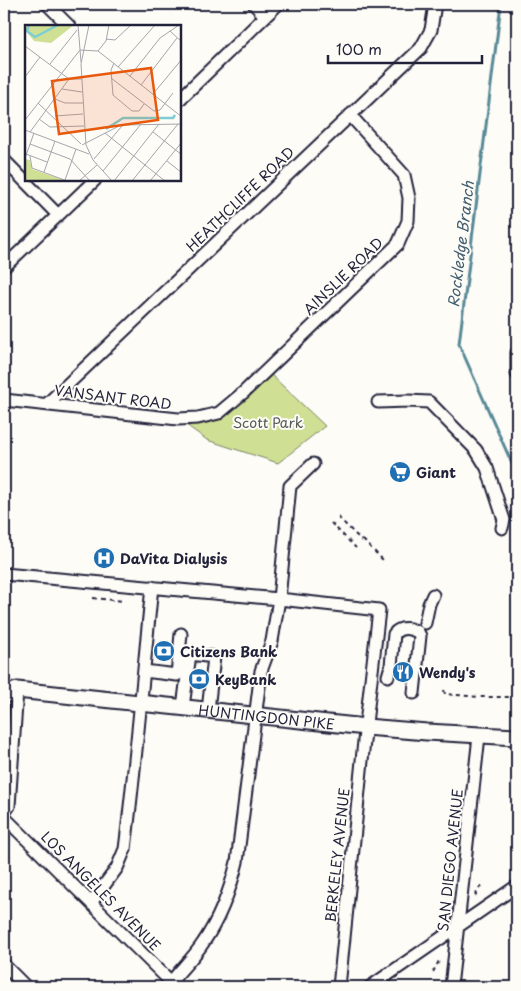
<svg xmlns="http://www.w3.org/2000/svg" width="521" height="991" viewBox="0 0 521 991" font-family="'Playpen Sans',sans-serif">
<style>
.green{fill:#cfe094;stroke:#788168}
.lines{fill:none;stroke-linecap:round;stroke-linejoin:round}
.stream{stroke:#598996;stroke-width:3}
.minor-casing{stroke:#22223b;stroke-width:15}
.major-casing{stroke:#22223b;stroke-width:19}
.path{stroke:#22223b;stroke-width:2;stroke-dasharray:4 4;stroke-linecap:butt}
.minor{stroke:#fdfcf7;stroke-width:11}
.major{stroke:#fdfcf7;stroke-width:15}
.labels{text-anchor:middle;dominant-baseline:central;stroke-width:4;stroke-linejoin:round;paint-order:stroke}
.street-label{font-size:14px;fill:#22223b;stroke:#fdfcf7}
.park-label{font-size:14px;fill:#565b56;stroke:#fdfcf7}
.poi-label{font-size:14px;font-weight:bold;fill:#22223b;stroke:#fdfcf7;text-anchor:start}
.water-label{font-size:15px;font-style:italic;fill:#425e70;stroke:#fdfcf7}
.inset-river{fill:none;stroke:#7dced3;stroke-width:2.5}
.inset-road{fill:none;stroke:#a5a5ac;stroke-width:1}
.view{fill:#e8590c;fill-opacity:0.15;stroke:#e8590c;stroke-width:2.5}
.inset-edge{fill:none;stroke:#22223b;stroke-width:2.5}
</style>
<rect width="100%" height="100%" fill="#fdfcf7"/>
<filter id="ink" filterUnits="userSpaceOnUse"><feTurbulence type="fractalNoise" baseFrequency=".02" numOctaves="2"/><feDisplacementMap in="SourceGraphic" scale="10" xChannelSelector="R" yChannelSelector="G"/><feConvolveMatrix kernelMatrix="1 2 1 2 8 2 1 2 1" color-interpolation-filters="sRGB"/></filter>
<g filter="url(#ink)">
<!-- green -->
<path class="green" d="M266 370 325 426 278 463 207 440 178 419 219 413Z"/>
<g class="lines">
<!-- stream -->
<path class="stream" d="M501 4 459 344 517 475"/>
<!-- minor casing -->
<g class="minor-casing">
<path id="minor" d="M47 4 69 26
M254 4 265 16
M180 99 278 4
M4 160 58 215
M4 267 95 180
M517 352V374
M4 400 178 419 198 418 219 413 244 392 398 244 408 221 409 198 404 175 350 115
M378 402 408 401 429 402 476 450 487 468 504 520 502 528
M47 404 421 48 431 30 435 4
M4 574 279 599 379 610 364 741 339 987
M425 623 429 604 433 595
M144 671 177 675 181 634
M388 676 391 666 394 634C400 626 410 628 418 632L420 636 414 693
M183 707 190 654 214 657 208 710
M4 813 9 806 17 690
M4 817 175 986
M91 903 117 868 125 849C136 762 143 674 152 587
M4 965 26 987
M171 982C181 969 194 957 203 943 220 918 230 891 237 862L261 671 272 641 279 599 290 486 313 464
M370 987 517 886
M451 987 479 736"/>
</g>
<!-- major casing -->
<g class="major-casing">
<g id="major">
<path id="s1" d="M4 695 17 690 366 727 427 732 517 737"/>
</g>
</g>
<!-- path -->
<path class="path" d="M338 517 362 541
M331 523 356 548
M363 540 385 562
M511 590 517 587
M93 598 124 601
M444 690 445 694 480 697H516
M475 896 483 882
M433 972 440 959"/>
<!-- minor -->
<use href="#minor" class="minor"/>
<!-- major -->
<use href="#major" class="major"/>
</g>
</g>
<!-- icons -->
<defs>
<g id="supermarket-disc" transform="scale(1.125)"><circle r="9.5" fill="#1f6fb2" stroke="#fdfcf7"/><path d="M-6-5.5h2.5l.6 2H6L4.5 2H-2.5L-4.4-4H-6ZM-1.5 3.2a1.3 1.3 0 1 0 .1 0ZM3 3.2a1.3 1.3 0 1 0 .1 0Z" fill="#fff"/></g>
<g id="hospital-disc" transform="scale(1.125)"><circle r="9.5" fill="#1f6fb2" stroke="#fdfcf7"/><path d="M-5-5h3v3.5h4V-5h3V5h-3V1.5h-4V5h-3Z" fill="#fff"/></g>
<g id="bank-disc" transform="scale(1.125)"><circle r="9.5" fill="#1f6fb2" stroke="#fdfcf7"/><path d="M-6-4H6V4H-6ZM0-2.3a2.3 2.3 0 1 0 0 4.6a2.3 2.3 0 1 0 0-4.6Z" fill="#fff"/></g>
<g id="restaurant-disc" transform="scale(1.125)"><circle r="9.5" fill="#1f6fb2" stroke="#fdfcf7"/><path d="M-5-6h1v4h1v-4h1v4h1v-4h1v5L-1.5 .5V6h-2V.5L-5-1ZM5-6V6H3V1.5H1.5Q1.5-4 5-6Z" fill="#fff"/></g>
</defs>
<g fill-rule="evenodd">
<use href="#supermarket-disc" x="400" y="472"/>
<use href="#hospital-disc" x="104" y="558"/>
<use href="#bank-disc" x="164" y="651"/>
<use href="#restaurant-disc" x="403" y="672"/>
<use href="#bank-disc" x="199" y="679"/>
</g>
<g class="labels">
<!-- street labels -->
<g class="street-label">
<text transform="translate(240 199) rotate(-44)">HEATHCLIFFE ROAD</text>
<text transform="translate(343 276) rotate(-44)">AINSLIE ROAD</text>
<text transform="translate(113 397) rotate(7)">VANSANT ROAD</text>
<text stroke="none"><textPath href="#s1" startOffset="265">HUNTINGDON PIKE</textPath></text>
<text transform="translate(337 855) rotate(-84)">BERKELEY AVENUE</text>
<text transform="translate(450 860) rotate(-84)">SAN DIEGO AVENUE</text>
<text transform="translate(101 891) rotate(45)">LOS ANGELES AVENUE</text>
</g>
<!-- park labels -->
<g class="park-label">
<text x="268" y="422">Scott Park</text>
</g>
<!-- poi labels -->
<g class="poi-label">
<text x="416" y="472">Giant</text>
<text x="120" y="558">DaVita Dialysis</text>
<text x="180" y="651">Citizens Bank</text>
<text x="419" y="672">Wendy's</text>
<text x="215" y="679">KeyBank</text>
</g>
<!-- water labels -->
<g class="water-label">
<text transform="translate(460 244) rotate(-83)">Rockledge Branch</text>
</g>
</g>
<!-- overview -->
<g transform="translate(25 25)">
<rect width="156" height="156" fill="#fdfcf7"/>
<path d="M0 0H49L26 18 9 16 0 5ZM0 134 5 135 7 144 41 156H0Z" fill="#cfe094"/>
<path class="inset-river" d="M4 0 2 6 10 12 33 0M81 104 98 93H148L150 90"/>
<path class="inset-road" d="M53 0 56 37M64 0 56 39 61 120 68 135 87 156M145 6 157 17M81 14 90 15 106 0M0 21 44 54H57M55 25 73 26 157 92M73 26 81 16 84 0M89 38 86 45 88 70 107 86H114L119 79M25 39 52 5M93 42 130 0M105 51 135 13 154 0M0 52 15 32M86 53 129 86 135 85 148 68M116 60 152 13M37 64 57 67M128 69 157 34M30 74 40 78H58M13 78 56 119M30 91 58 89M14 94 25 102 59 101M0 95 55 25M0 105 64 129M5 107 44 54M128 107 157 130M80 108 140 156M5 119 45 134 65 156M57 120 96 100 157 99M1 129 22 137M5 131 7 143 42 156M0 133 9 108M69 134 97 101M142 136 157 148M78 146 116 99M19 147 30 116M40 155 51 124M54 156 72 140M89 156 134 99M107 156 153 99M125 156 157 117"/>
<path class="view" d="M126 43 133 95 34 109 27 56Z"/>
<rect width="156" height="156" class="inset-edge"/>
</g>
<!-- margin -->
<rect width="521" height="991" fill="none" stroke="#fdfcf7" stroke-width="20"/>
<rect x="10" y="10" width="501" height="971" fill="none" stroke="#22223b" stroke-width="2" filter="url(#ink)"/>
<!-- scale -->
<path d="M328 55v8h154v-8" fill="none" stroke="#22223b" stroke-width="2.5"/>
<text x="336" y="55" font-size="15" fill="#22223b" stroke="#fdfcf7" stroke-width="4" paint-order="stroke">100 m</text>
</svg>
